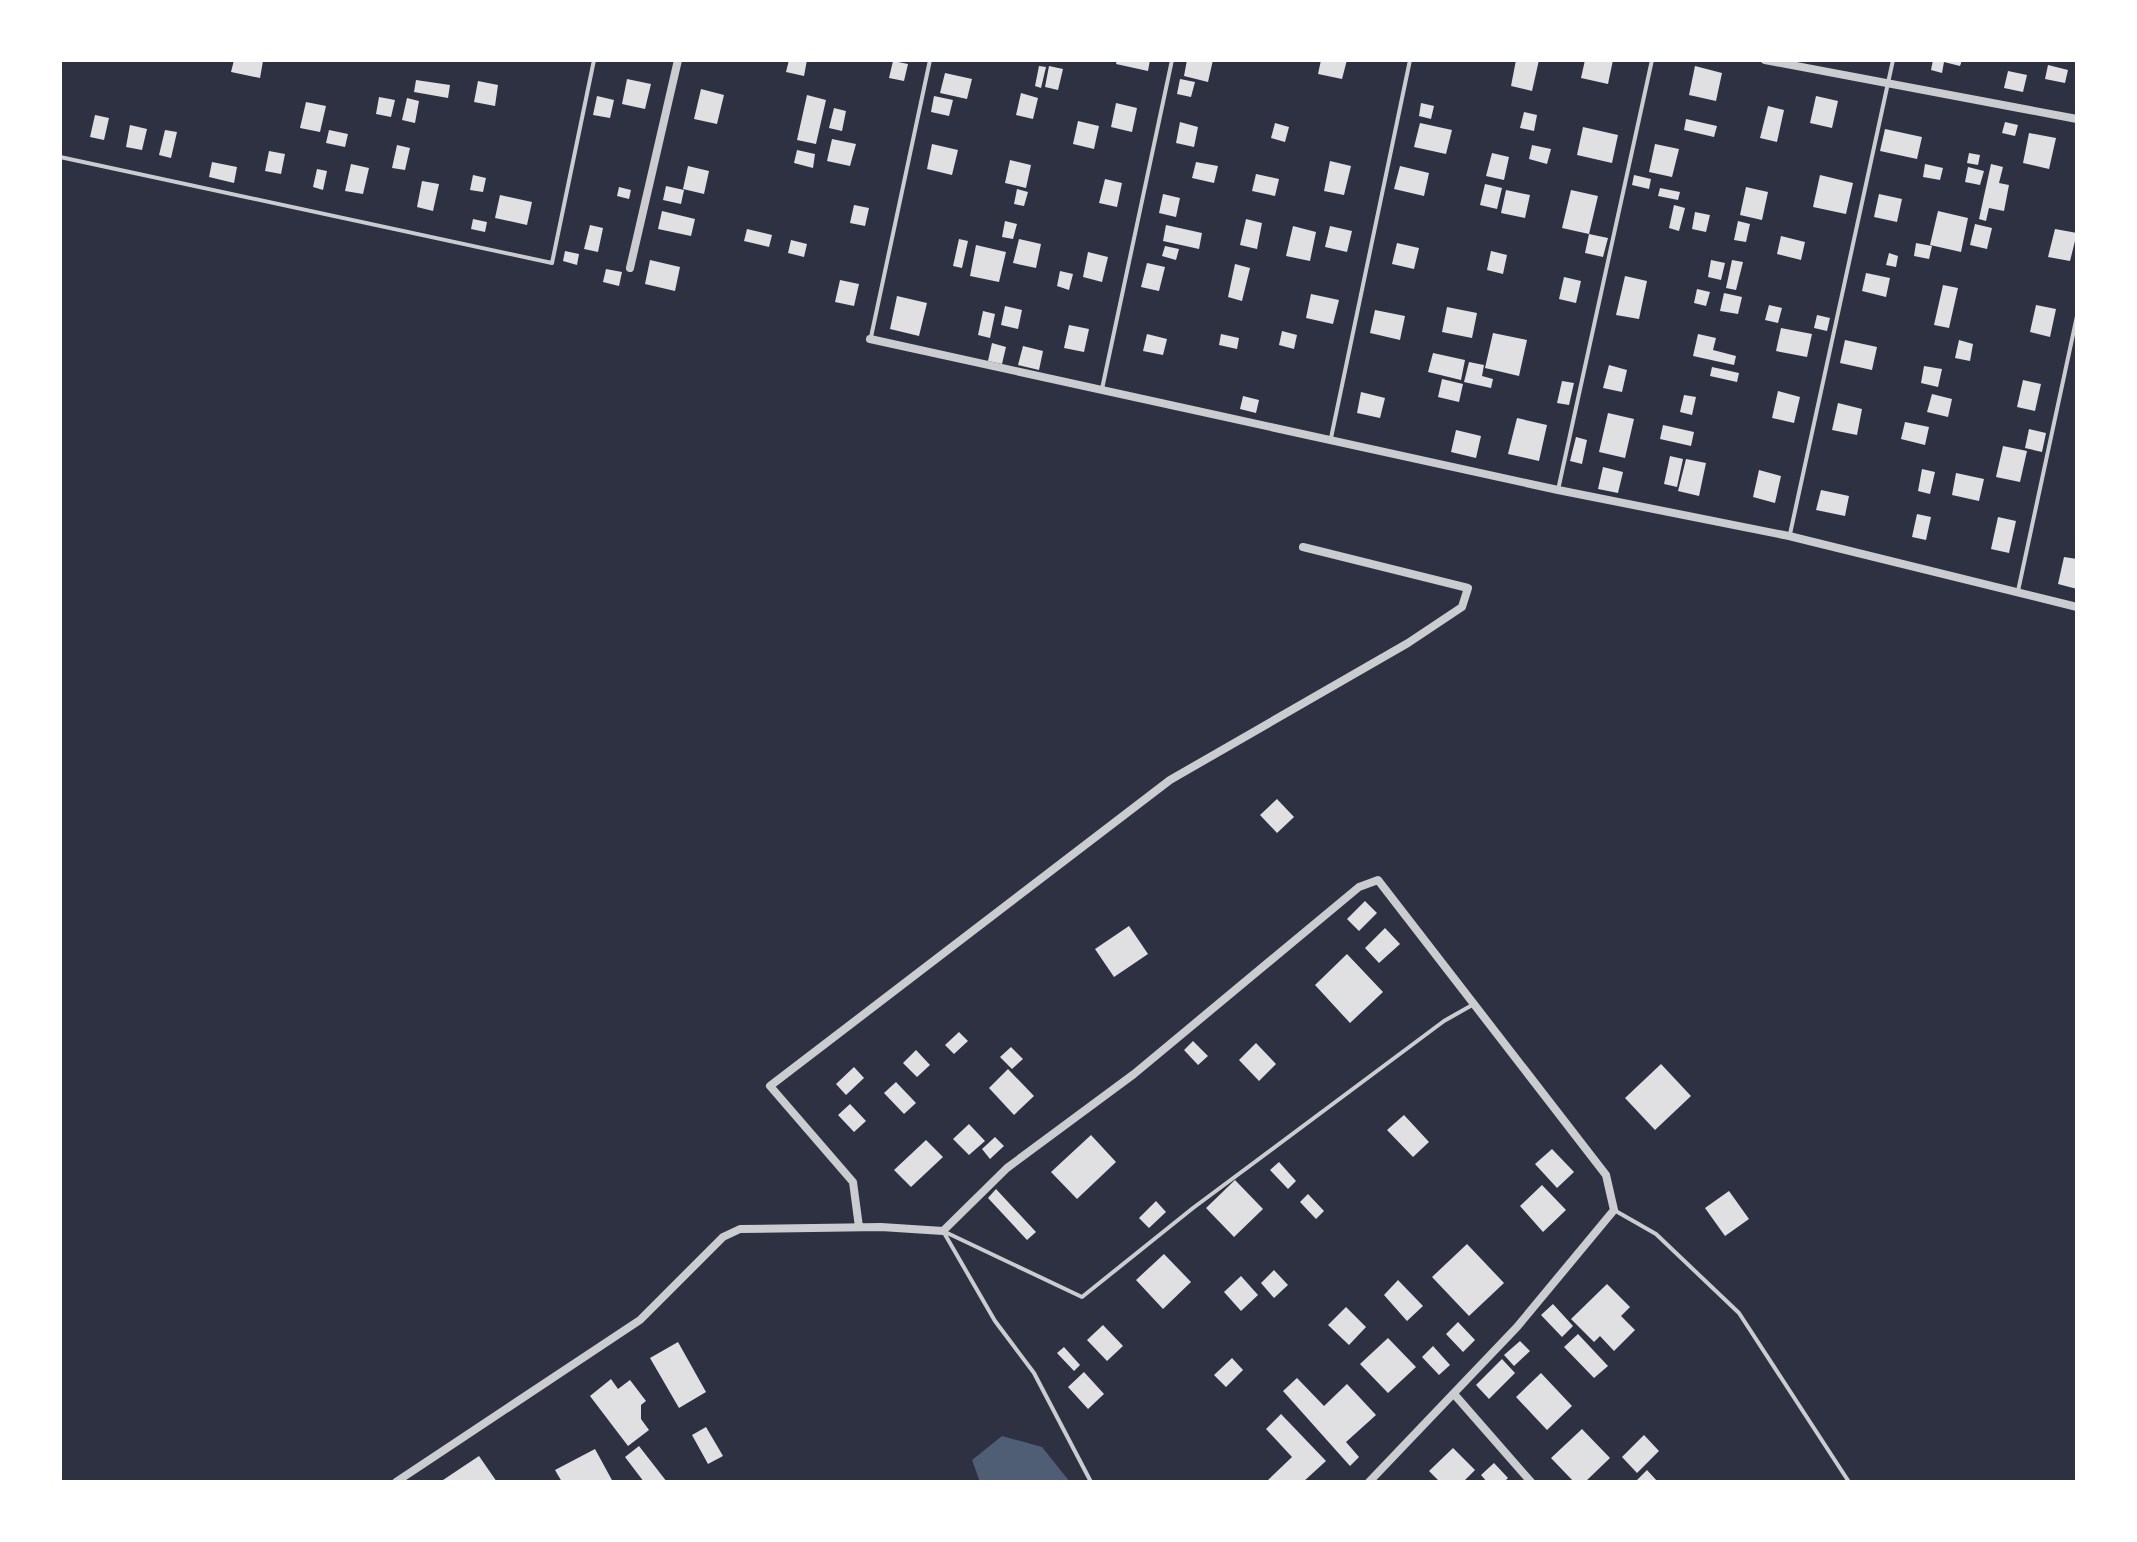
<svg xmlns="http://www.w3.org/2000/svg" width="2137" height="1542" viewBox="0 0 2137 1542" font-family="'Fira Sans',sans-serif">
<style>
.water{fill:#4f5d75}
.building{fill:#e0e0e3}
.lines{fill:none;stroke-linecap:round;stroke-linejoin:round}
.service{stroke:#caccd0;stroke-width:4}
.minor{stroke:#caccd0;stroke-width:8}
</style>
<rect width="100%" height="100%" fill="#2d3142"/>
<!-- water -->
<path class="water" d="M1002 1436 1042 1447 1070 1482H980L972 1460Z"/>
<!-- building -->
<path class="building" d="M234 60 263 61 260 78 231 72Z
M789 60H807L804 76 786 72Z
M1117 60H1150L1148 71 1116 64Z
M1187 60H1213L1208 82 1184 76Z
M1321 60H1347L1342 79 1318 74Z
M1516 60H1539L1532 91 1511 86Z
M1585 60H1613L1608 84 1581 78Z
M1933 60H1962L1960 66 1944 62 1942 73 1931 70Z
M893 61 908 64 904 81 889 78Z
M2048 65 2068 70 2065 83 2045 79Z
M1039 66 1046 67 1041 88 1035 86Z
M1049 66 1063 69 1058 90 1045 87Z
M1695 66 1722 73 1716 101 1689 95Z
M2008 71 2027 75 2023 92 2004 88Z
M945 73 972 79 967 99 940 93Z
M627 79 651 84 645 109 622 104Z
M1180 79 1195 82 1191 97 1177 94Z
M416 80 450 85 448 98 414 92Z
M478 81 498 85 495 106 474 102Z
M701 89 724 95 717 124 694 119Z
M1021 93 1038 98 1033 119 1016 115Z
M807 95 826 100 816 144 797 140Z
M597 96 614 100 610 118 593 115Z
M934 96 953 100 949 116 931 112Z
M1816 96 1838 101 1832 128 1810 123Z
M379 97 395 100 391 117 376 114Z
M407 98 419 101 415 123 402 120Z
M306 102 326 106 320 132 300 128Z
M1116 103 1137 108 1132 132 1111 127Z
M1421 103 1434 106 1431 119 1419 116Z
M1768 106 1784 110 1777 142 1760 138Z
M834 108 846 111 842 131 829 128Z
M1524 112 1537 115 1534 131 1520 128Z
M95 115 109 118 104 140 90 137Z
M1686 119 1717 126 1714 137 1684 130Z
M1078 121 1099 126 1094 149 1073 144Z
M1180 122 1198 127 1194 147 1176 143Z
M2005 122 2018 125 2015 136 2002 133Z
M1275 123 1289 127 1285 142 1271 138Z
M1420 123 1452 130 1446 154 1414 147Z
M130 125 147 129 142 150 126 147Z
M1583 127 1618 135 1612 163 1577 155Z
M1885 129 1922 137 1917 159 1880 151Z
M165 130 177 132 171 158 159 155Z
M329 130 348 134 345 147 326 143Z
M2029 133 2056 138 2049 169 2023 163Z
M832 139 856 144 850 166 827 161Z
M932 144 958 150 952 175 927 169Z
M1655 144 1679 149 1672 177 1649 172Z
M397 145 410 148 405 170 392 168Z
M1532 145 1551 149 1547 164 1529 159Z
M797 150 815 154 813 168 794 163Z
M269 151 285 154 281 174 265 171Z
M1492 153 1509 157 1504 180 1486 176Z
M1969 153 1980 155 1978 165 1967 163Z
M1010 160 1031 165 1026 188 1005 183Z
M1330 161 1351 166 1344 195 1324 191Z
M212 162 237 167 234 183 209 177Z
M1196 162 1218 166 1214 183 1192 178Z
M351 164 369 168 363 194 345 191Z
M1925 164 1943 168 1940 180 1923 177Z
M1991 164 2003 167 1999 183 2009 185 2004 211 1989 208 1986 221 1979 219Z
M688 166 709 171 704 194 683 189Z
M1400 166 1429 173 1424 196 1394 189Z
M1968 167 1984 171 1980 185 1965 182Z
M317 169 327 171 323 190 313 187Z
M1256 174 1279 179 1275 196 1252 191Z
M473 175 486 178 483 192 470 190Z
M1634 175 1651 179 1649 189 1632 185Z
M1820 175 1853 183 1846 214 1813 207Z
M1105 179 1122 183 1117 207 1099 203Z
M422 181 439 184 433 211 417 207Z
M1485 184 1502 188 1497 209 1480 205Z
M666 186 684 190 681 204 663 200Z
M619 187 631 190 629 199 617 196Z
M1746 187 1768 192 1762 220 1740 215Z
M1660 188 1680 192 1678 200 1658 196Z
M1017 189 1028 192 1024 206 1014 204Z
M1506 190 1530 195 1525 218 1501 213Z
M1571 190 1598 196 1589 234 1562 228Z
M1163 194 1180 198 1176 217 1159 213Z
M1879 194 1902 199 1897 222 1874 217Z
M500 195 532 202 527 225 495 218Z
M854 205 869 208 865 226 850 223Z
M1674 205 1685 208 1679 231 1669 228Z
M662 211 695 219 691 236 658 229Z
M1938 211 1968 218 1961 252 1930 245Z
M1695 212 1710 215 1706 232 1692 229Z
M473 219 487 222 485 232 471 229Z
M1246 219 1262 223 1257 249 1240 245Z
M1005 221 1017 224 1013 239 1002 237Z
M1738 221 1750 224 1746 242 1734 240Z
M1975 224 1992 228 1987 249 1970 245Z
M590 225 603 228 598 252 584 249Z
M1166 225 1202 233 1199 249 1163 241Z
M1293 226 1316 232 1310 261 1286 256Z
M1330 226 1352 231 1347 252 1325 247Z
M747 229 772 235 769 247 744 241Z
M2055 229 2077 233 2070 261 2048 257Z
M1589 234 1608 238 1603 257 1585 253Z
M1781 236 1805 242 1801 260 1777 254Z
M959 239 968 241 962 268 953 266Z
M1019 239 1041 244 1036 268 1013 263Z
M791 240 807 244 804 257 788 253Z
M1397 243 1419 248 1414 269 1392 264Z
M1916 243 1932 246 1929 259 1914 256Z
M976 245 1006 252 999 282 970 276Z
M1165 246 1179 249 1176 260 1162 256Z
M565 251 579 254 577 265 563 261Z
M1491 251 1507 255 1503 274 1487 270Z
M1088 252 1108 257 1102 282 1083 277Z
M1889 253 1898 256 1896 267 1886 265Z
M650 260 680 267 675 291 645 284Z
M1711 260 1725 263 1721 280 1708 277Z
M1732 260 1743 262 1736 290 1726 288Z
M1147 263 1165 267 1159 291 1141 287Z
M1235 264 1250 268 1242 301 1228 297Z
M606 269 622 272 619 286 603 282Z
M1060 271 1073 274 1069 290 1057 286Z
M1866 273 1890 278 1886 297 1862 291Z
M1625 276 1647 281 1639 319 1616 315Z
M1564 277 1581 281 1576 303 1559 299Z
M840 280 859 284 854 306 835 302Z
M1943 285 1958 288 1949 328 1934 325Z
M1697 289 1710 292 1706 306 1694 303Z
M1724 293 1742 297 1738 314 1720 311Z
M1311 294 1339 300 1333 324 1306 318Z
M897 296 927 303 919 336 890 329Z
M1769 305 1782 308 1778 323 1765 320Z
M2036 305 2056 309 2050 337 2030 332Z
M1005 306 1022 310 1018 329 1001 325Z
M1447 307 1477 313 1472 338 1442 332Z
M1375 310 1405 316 1400 340 1370 333Z
M983 311 995 314 990 338 978 335Z
M1817 315 1830 318 1827 331 1814 328Z
M1069 325 1089 329 1084 352 1064 348Z
M1781 328 1812 334 1807 357 1776 351Z
M1282 331 1297 335 1294 349 1279 345Z
M1493 333 1527 340 1519 376 1485 368Z
M1147 334 1167 339 1163 355 1143 351Z
M1221 334 1239 338 1237 349 1219 345Z
M1698 334 1716 338 1713 350 1736 356 1734 365 1693 356Z
M1845 340 1877 347 1872 370 1840 363Z
M1959 340 1973 344 1970 361 1955 358Z
M992 343 1006 347 1002 364 988 361Z
M1023 346 1043 351 1039 370 1018 365Z
M1433 353 1465 360 1461 380 1428 372Z
M1469 362 1484 365 1482 376 1493 379 1491 388 1464 382Z
M1609 365 1627 370 1622 392 1603 388Z
M1924 366 1942 369 1938 387 1921 383Z
M1712 367 1739 373 1737 382 1710 376Z
M1442 379 1463 384 1459 402 1438 397Z
M2023 380 2041 384 2035 411 2017 407Z
M1562 381 1574 383 1569 405 1557 403Z
M1778 391 1800 397 1794 423 1772 418Z
M1361 392 1385 398 1380 418 1357 413Z
M1932 394 1952 399 1948 417 1927 412Z
M1684 395 1696 397 1692 415 1680 412Z
M1243 396 1259 400 1256 413 1240 409Z
M1838 403 1862 409 1857 435 1832 430Z
M1608 413 1634 419 1625 458 1599 452Z
M1517 418 1547 425 1539 461 1508 454Z
M1905 422 1929 427 1925 445 1901 439Z
M1663 425 1694 432 1691 446 1660 439Z
M2029 429 2046 433 2042 452 2025 448Z
M1456 430 1481 436 1476 458 1451 452Z
M1576 437 1587 440 1582 464 1570 461Z
M2003 446 2027 451 2020 482 1996 477Z
M1670 456 1683 459 1677 487 1664 484Z
M1686 459 1706 463 1699 496 1678 491Z
M1603 467 1623 472 1618 493 1598 489Z
M1922 469 1935 472 1930 494 1918 491Z
M1759 470 1781 476 1775 503 1753 497Z
M1956 473 1984 479 1979 501 1952 495Z
M1821 490 1849 496 1845 516 1816 510Z
M1917 514 1931 517 1926 540 1912 537Z
M1998 517 2016 521 2009 553 1991 549Z
M2064 557 2077 559V589L2058 584Z
M1277 799 1294 817 1277 833 1260 815Z
M1365 901 1377 913 1359 931 1347 919Z
M1129 926 1148 954 1114 977 1095 949Z
M1385 928 1400 944 1379 963 1365 948Z
M1347 954 1383 992 1350 1023 1315 985Z
M959 1032 968 1041 954 1054 945 1045Z
M1193 1041 1208 1056 1198 1065 1184 1050Z
M1256 1043 1276 1064 1259 1081 1239 1060Z
M1011 1047 1023 1059 1012 1069 1000 1057Z
M916 1050 930 1065 917 1077 903 1063Z
M1661 1064 1691 1096 1655 1130 1625 1098Z
M854 1067 864 1078 846 1095 836 1084Z
M1008 1069 1034 1096 1014 1115 989 1088Z
M896 1082 916 1103 904 1114 884 1093Z
M850 1104 866 1121 854 1132 838 1115Z
M1404 1115 1429 1142 1413 1157 1387 1130Z
M969 1124 985 1141 969 1155 953 1139Z
M1091 1135 1116 1162 1077 1199 1051 1172Z
M995 1137 1004 1146 990 1159 982 1149Z
M926 1140 943 1157 911 1187 894 1170Z
M1552 1149 1574 1172 1557 1188 1535 1164Z
M1279 1162 1296 1181 1288 1189 1270 1170Z
M1235 1180 1263 1209 1234 1237 1206 1208Z
M1542 1185 1566 1210 1543 1232 1520 1206Z
M996 1189 1036 1232 1027 1240 988 1198Z
M1729 1191 1749 1219 1725 1236 1705 1208Z
M1308 1194 1324 1211 1316 1219 1300 1202Z
M1156 1201 1166 1212 1149 1228 1139 1218Z
M1467 1244 1504 1283 1469 1316 1432 1277Z
M1164 1254 1191 1282 1163 1309 1136 1280Z
M1274 1270 1288 1285 1274 1298 1261 1283Z
M1241 1276 1258 1295 1241 1311 1224 1292Z
M1398 1280 1423 1306 1407 1321 1384 1295Z
M1607 1284 1630 1307 1621 1316 1635 1330 1614 1351 1600 1336 1594 1342 1571 1319Z
M1553 1304 1573 1326 1562 1337 1541 1315Z
M1346 1307 1366 1327 1349 1345 1328 1325Z
M1458 1322 1475 1340 1463 1352 1446 1334Z
M1103 1325 1123 1346 1107 1361 1087 1340Z
M1578 1334 1608 1366 1594 1378 1564 1347Z
M1388 1338 1416 1367 1388 1393 1360 1364Z
M1520 1341 1530 1351 1514 1366 1504 1355Z
M678 1342 706 1392 679 1408 650 1358Z
M1433 1346 1450 1365 1439 1375 1422 1357Z
M1064 1347 1080 1365 1074 1371 1057 1353Z
M1232 1358 1243 1370 1226 1387 1214 1375Z
M1502 1359 1515 1373 1489 1399 1476 1385Z
M1084 1372 1104 1394 1088 1409 1068 1387Z
M1541 1373 1572 1406 1547 1430 1516 1397Z
M1297 1378 1324 1406 1347 1384 1376 1415 1346 1442 1359 1457 1350 1466 1283 1391Z
M611 1379 618 1389 630 1380 646 1401 641 1405V1419L649 1430 628 1446 590 1396Z
M1281 1414 1326 1461 1303 1482 1268 1480 1292 1457 1266 1429Z
M706 1427 723 1456 708 1464 692 1435Z
M1582 1429 1610 1458 1585 1482H1574L1551 1458Z
M1644 1435 1659 1451 1637 1473 1622 1457Z
M639 1446 667 1482H644L625 1457Z
M1453 1448 1475 1470 1463 1482H1440L1429 1471Z
M595 1449 613 1482H562L555 1470Z
M479 1456 497 1482H440Z
M1494 1463 1508 1478 1504 1482H1487L1481 1475Z
M1647 1470 1658 1482H1635Z"/>
<g class="lines">
<!-- service -->
<path class="service" d="M60 157 552 263 594 60
M871 337 930 60
M1102 389 1172 60
M1331 438 1410 60
M1558 490 1652 60
M1790 534 1893 60
M2018 591 2077 316
M1614 1210 1656 1234 1739 1313 1849 1482
M1091 1482 1034 1373 995 1321 943 1231 1082 1297 1193 1208 1444 1021 1474 1004"/>
<!-- minor -->
<path class="minor" d="M1765 60 2077 119
M630 268 678 60
M870 339 1558 490 1789 536 2077 607
M859 1227 853 1182 770 1086 1170 780 1408 643 1462 607 1468 588 1303 547
M1454 1394 1531 1482
M396 1482 640 1320 723 1237 740 1229 881 1227 943 1231 1007 1168 1134 1074 1359 887 1378 880 1606 1175 1614 1210 1517 1327 1369 1482"/>
</g>
<!-- border -->
<rect width="2137" height="1542" fill="none" stroke="#ffffff" stroke-width="124"/>
</svg>
